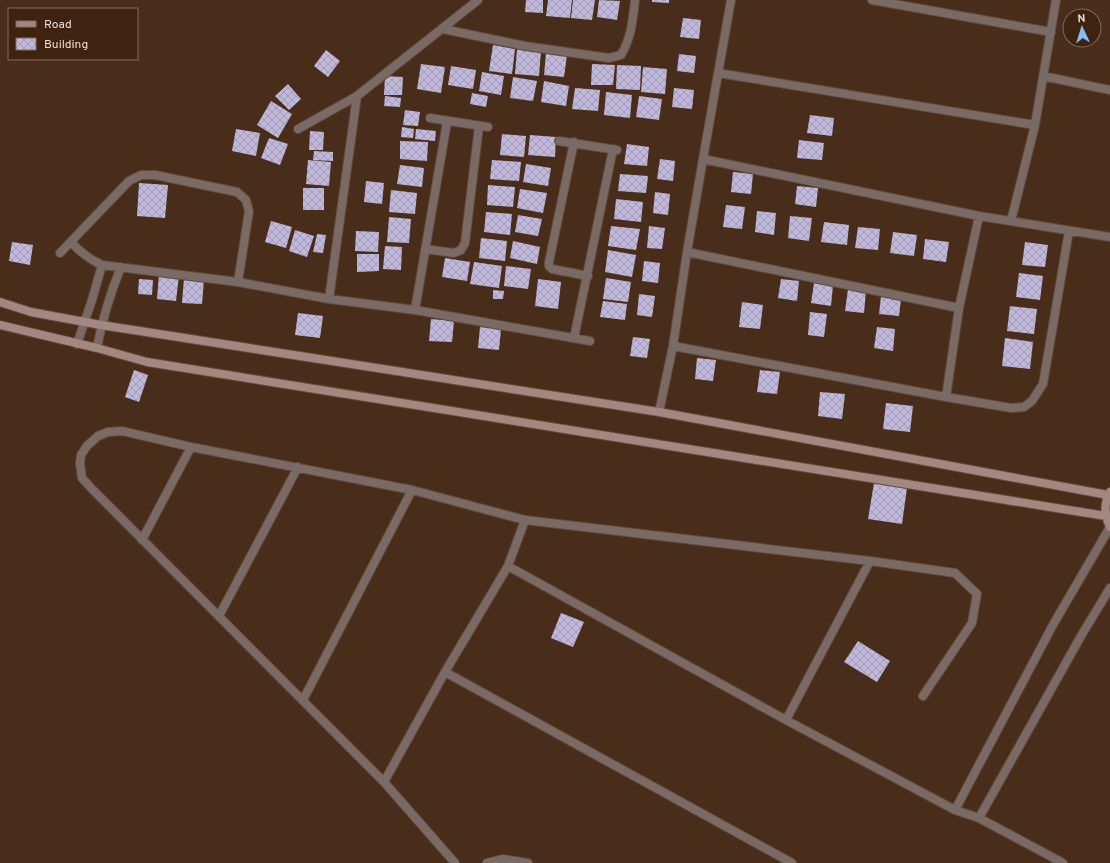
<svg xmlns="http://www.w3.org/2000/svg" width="1110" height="863" viewBox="0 0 1110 863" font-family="Overpass,sans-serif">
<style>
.building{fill:url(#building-cross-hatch)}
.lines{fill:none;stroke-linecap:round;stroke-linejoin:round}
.street-casing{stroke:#634937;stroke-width:10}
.secondary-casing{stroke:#634937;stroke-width:10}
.street{stroke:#7a6a65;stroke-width:8}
.secondary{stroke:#a28880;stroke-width:8}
</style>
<defs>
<pattern id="building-cross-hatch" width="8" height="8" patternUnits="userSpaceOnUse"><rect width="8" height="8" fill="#c0b8db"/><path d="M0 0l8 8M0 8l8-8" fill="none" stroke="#a29ab4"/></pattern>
</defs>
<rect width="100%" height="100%" fill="#482d1a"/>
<!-- building -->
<path class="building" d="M526 0H543V13L525 12Z
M548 0H572L570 18 546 16Z
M573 0H595L592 20 571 18Z
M599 0 620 1 617 20 597 17Z
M652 0H669V3L652 2Z
M683 18 701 20 699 39 680 37Z
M493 45 515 49 512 74 489 71Z
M517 49 541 51 539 76 515 74Z
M326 50 340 61 328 77 314 66Z
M546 53 567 55 564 77 544 75Z
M679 54 696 56 694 73 677 71Z
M421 64 445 67 441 93 417 89Z
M592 64 615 65 613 85H591Z
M617 65 641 66 640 90 616 89Z
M451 66 476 70 473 89 448 85Z
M643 67 667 69 665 94 641 92Z
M482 72 504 76 501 95 479 91Z
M385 76 403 77 402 95H384Z
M513 77 537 81 533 101 510 98Z
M544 81 569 86 566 106 541 102Z
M288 84 301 99 289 110 275 96Z
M575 88 600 90 598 111 572 109Z
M674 88 694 90 692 109 672 107Z
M606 92 632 95 630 118 604 115Z
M472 93 488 96 486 107 470 104Z
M385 96 401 98 400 107 384 106Z
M639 96 662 99 659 120 636 117Z
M271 101 292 114 278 138 257 125Z
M405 110 420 112 418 126 403 125Z
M810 115 834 118 832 136 807 133Z
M402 127 414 129 413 138 401 137Z
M236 129 260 133 256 156 232 151Z
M416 129 436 131 435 141 415 139Z
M310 131 324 132 323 150H309Z
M502 134 526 136 524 157 500 155Z
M530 135 556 137 555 157 528 155Z
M269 138 288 144 280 165 261 158Z
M799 140 824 143 822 160 797 158Z
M400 141 428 142 427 161 400 159Z
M627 144 649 147 647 166 624 164Z
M314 151 333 152V161L313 160Z
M660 159 675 161 673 181 657 179Z
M308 160 331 162 329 186 306 184Z
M492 160 521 162 519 181 490 179Z
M526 164 551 168 548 186 523 182Z
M400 165 424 168 422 187 397 184Z
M733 172 753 174 751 194 731 192Z
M620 174 648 176 646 193 618 191Z
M366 181 384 183 382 204 364 202Z
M139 183 168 185 165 218 137 216Z
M488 185 515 187 513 207 487 205Z
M797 186 818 188 816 207 795 204Z
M303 188H324V210H303Z
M520 189 547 193 543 213 517 208Z
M391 190 417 193 415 214 389 212Z
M655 192 670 194 668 215 653 213Z
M616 199 643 202 641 222 614 219Z
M726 205 745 207 742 229 723 227Z
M757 211 776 213 774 235 755 232Z
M486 212 512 214 510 235 484 232Z
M518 215 542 219 538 236 515 232Z
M790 216 812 218 809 241 788 238Z
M389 217 411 219 409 243 387 242Z
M271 221 292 227 286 248 265 242Z
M824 222 849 225 847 245 821 242Z
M611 226 640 229 636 250 608 246Z
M649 226 665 228 662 249 647 248Z
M858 227 880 229 878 250 855 248Z
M295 230 314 236 307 257 289 251Z
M356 231 379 232 378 252 355 251Z
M893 232 917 235 914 256 890 253Z
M317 234 326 235 323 253 313 252Z
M481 238 507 241 505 261 479 258Z
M925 239 949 242 946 262 923 259Z
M513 241 540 247 537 264 510 258Z
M12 242 33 245 30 265 9 261Z
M1025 242 1048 245 1045 267 1022 265Z
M385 246 402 247 401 270 383 269Z
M608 250 636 255 632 277 605 272Z
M357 254H379V271L357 272Z
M445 258 470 262 467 281 442 277Z
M644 261 660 263 658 283 642 281Z
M474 262 502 266 499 288 470 284Z
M506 266 531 269 528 289 504 286Z
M1019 273 1043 276 1040 300 1016 297Z
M159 274 179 276 176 301 157 299Z
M184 278 204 280 202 304 182 303Z
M606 278 631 282 628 302 603 299Z
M139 279 153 280 152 295 138 294Z
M538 279 561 282 558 309 535 306Z
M781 279 799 281 797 301 778 298Z
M814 283 833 285 831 306 811 303Z
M848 289 866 291 864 313 845 311Z
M493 290 504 291 503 299H493Z
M639 294 655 296 652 317 637 315Z
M881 296 901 299 899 316 879 314Z
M603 301 627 304 625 320 600 317Z
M742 302 763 305 760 329 739 327Z
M1010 306 1037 309 1034 334 1007 331Z
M810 312 827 314 824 337 808 335Z
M298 313 323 316 320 338 295 335Z
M431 319 454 321 452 342 429 341Z
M480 327 501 329 499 350 478 348Z
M877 327 895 329 893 351 874 348Z
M633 337 650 339 647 358 630 356Z
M1005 338 1033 342 1030 369 1002 366Z
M697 358 716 360 713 381 695 379Z
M134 370 148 375 139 402 125 397Z
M760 370 780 372 777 394 757 392Z
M820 392 845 394 842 419 818 416Z
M886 403 913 406 910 432 883 429Z
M874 483 907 488 902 524 868 519Z
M561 613 584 622 573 647 551 638Z
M858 641 890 661 877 682 844 662Z"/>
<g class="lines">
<!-- street casing -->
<g class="street-casing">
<path id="street" d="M872 0 1051 32
M443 29 525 46 609 58 621 55C631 39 633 19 635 0
M718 73 1035 125
M1043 76 1110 90
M430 118 488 127
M298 129 357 96 478 0
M559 141 617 150
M574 142 549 262V266L552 269 588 276
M703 159 731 0
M1011 221 1035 125 1056 0
M1069 231 1043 384 1032 401 1024 407 1011 408 946 397 673 346 687 252 703 159 979 216 1110 237
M71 242C80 252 89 259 102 265L238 282 329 299 415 310 590 341
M425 249 454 253 461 250 465 243 479 126
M687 252 959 308 979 216
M60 253 129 181 141 175H155L237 192 246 200 249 211 238 282
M329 299 357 96
M415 310 447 122
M574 338 613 149
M77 344 92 300 102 265
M97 348C102 320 110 294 121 267
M946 397 959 308
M659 412 673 346
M142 540 191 447
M508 566 786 720 955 810 979 818 1063 863
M219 616 298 467
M445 672 792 863
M303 700 412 490
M786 720 870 561
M384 782 445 672 508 566 525 520
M955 810 1054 623 1110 527
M979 818 1081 636 1110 588
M455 863 384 782 92 489 82 478 80 463 81 455 87 446 98 436 108 432 122 431 191 447 412 490 525 520 870 561 955 573 977 594 972 623 923 696
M487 863 503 859 528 863"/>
</g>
<!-- secondary casing -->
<g class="secondary-casing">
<path id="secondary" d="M0 302 31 312 101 325 659 412 1108 495
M0 325 97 348 147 362 1106 516
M1110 492C1103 504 1105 516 1110 527"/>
</g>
<!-- street -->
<use href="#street" class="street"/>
<!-- secondary -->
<use href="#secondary" class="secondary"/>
</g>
<!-- legend -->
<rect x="8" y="8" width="130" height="52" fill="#3d2310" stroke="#846d5d"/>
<rect x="16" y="21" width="20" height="6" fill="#a28880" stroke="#846d5d"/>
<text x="44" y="28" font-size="12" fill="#eedcd1">Road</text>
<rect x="16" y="38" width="20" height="12" fill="url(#building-cross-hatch)" stroke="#846d5d"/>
<text x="44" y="48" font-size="12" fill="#eedcd1">Building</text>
<!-- north arrow -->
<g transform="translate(1082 28) rotate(356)"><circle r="19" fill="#3d2310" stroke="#846d5d"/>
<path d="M0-3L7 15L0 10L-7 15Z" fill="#86bbfb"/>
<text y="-6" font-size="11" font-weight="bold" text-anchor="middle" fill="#eedcd1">N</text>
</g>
</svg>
